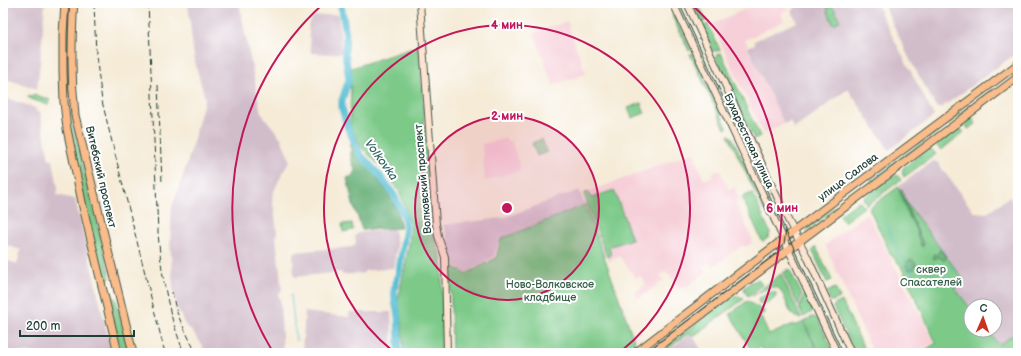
<svg xmlns="http://www.w3.org/2000/svg" width="1021" height="356" viewBox="0 0 1021 356" font-family="'Balsamiq Sans',sans-serif">
<style>
.built{fill:#f6cfd8}
.industrial{fill:#d1bdca}
.green{fill:#7bc988;stroke:#4d835e}
.forest{fill:#64ad74;stroke:#427554}
.lines{fill:none;stroke-linecap:round;stroke-linejoin:round}
.stream{stroke:#55bdd3;stroke-width:1}
.river{stroke:#55bdd3;stroke-width:7}
.secondary-casing{stroke:#3f574c;stroke-width:8}
.primary-casing{stroke:#3f574c;stroke-width:9}
.secondary{stroke:#fde4d0;stroke-width:6}
.primary{stroke:#f9bc8a;stroke-width:7}
.tram{stroke:#1f3d34;stroke-width:1}
.rail{stroke:#1f3d34;stroke-width:1;stroke-dasharray:6 3;stroke-linecap:butt}
.ring{fill:none;stroke:#c2185b;stroke-width:2}
.labels{text-anchor:middle;dominant-baseline:central;stroke-width:4;stroke-linejoin:round;paint-order:stroke}
.street-label{font-size:11px;fill:#1f3d34;stroke:#fff}
.park-label{font-size:11px;fill:#366049;stroke:#fff}
.water-label{font-size:12px;font-style:italic;fill:#2f6364;stroke:#fff}
.centre{fill:#c2185b;stroke:#fff;stroke-width:2}
.ring-label{font-size:12px;text-anchor:middle;font-weight:bold;fill:#c2185b;stroke:#fff;stroke-width:4;stroke-linejoin:round;paint-order:stroke}
</style>
<rect width="100%" height="100%" fill="#fff"/>
<filter id="ink" filterUnits="userSpaceOnUse"><feTurbulence type="fractalNoise" baseFrequency=".025" numOctaves="2"/><feDisplacementMap in="SourceGraphic" scale="8" xChannelSelector="R" yChannelSelector="G"/><feConvolveMatrix kernelMatrix="1 2 1 2 8 2 1 2 1" color-interpolation-filters="sRGB"/></filter>
<filter id="wash" filterUnits="userSpaceOnUse"><feTurbulence type="fractalNoise" baseFrequency=".012" numOctaves="4" result="noise"/><feDisplacementMap in="SourceGraphic" scale="16" xChannelSelector="R" yChannelSelector="G"/><feGaussianBlur stdDeviation="0.9" result="paint"/><feColorMatrix in="noise" values="0 0 0 0 0 0 0 0 0 0 0 0 0 0 0 0 0 1.4 0 .05"/><feComposite in="paint" operator="in"/></filter>
<g filter="url(#wash)">
<rect width="100%" height="100%" fill="#f5ebd7"/>
<!-- built -->
<path class="built" d="M758 3H787L789 8 781 13 784 21 745 40 784 124 763 134 712 24Z
M567 21 586 74 553 85 534 33Z
M506 138 507 142 511 140 521 170 485 181 482 144Z
M692 153 694 154 704 180 713 176 712 173 720 170 729 190 735 187 736 192 741 200 735 203 752 238V243L745 247 743 245 713 267 708 262 707 263 708 264 705 267 704 265 702 266 706 272 684 289 682 287 679 289 666 271 660 276 664 280 639 299 634 293 646 284 640 276 636 278 619 256 609 262 584 195 585 193Z
M867 213 934 342 916 353H873L825 245Z"/>
<!-- industrial -->
<path class="industrial" d="M3 3H45L40 64 37 89 3 78Z
M188 3H239L261 113 281 138 290 160 278 182 272 196 277 231 276 237 282 290 278 295 280 300 283 353H206L201 344 191 330 185 325 177 307 173 287 170 243 172 208 189 157 205 98 197 70 193 51Z
M805 3H877L882 16 934 116 889 150 848 89 794 129 790 121 784 124 748 47 755 44 754 41 797 22 791 10Z
M883 3H1018V52L941 108H937L910 60Z
M338 14 342 53 330 54 311 53 308 25 313 16Z
M3 97 36 108 35 111 40 112 49 159 53 160 58 188 57 195 75 199 112 353H3V259L17 264 21 250 3 244Z
M932 161 937 162 974 212 987 213 1009 197 1018 207V332L999 345 987 330H995V306H971V309L954 287 963 280 911 209 903 197 898 187Z
M579 190 585 205 500 239 494 257 466 273 450 262 448 239 443 225 503 218Z
M394 229 397 247 393 268 364 271V273L342 275V272L294 277 293 252 353 247 356 243 355 236 358 233Z
M305 312 349 317V312H391L393 353H302Z
M688 335 693 336 703 353H664Z"/>
<!-- green -->
<path class="green" d="M691 3H698L706 21 700 23Z
M829 6 834 8 840 21 833 24 828 12 827 6Z
M68 13H70V92L68 94 67 92C66 66 66 39 68 13Z
M675 14 691 50 689 51 672 16Z
M708 24 720 50 716 51H713L702 27Z
M419 46 431 218 434 237 442 260V353H404L402 324 398 300 409 245 411 225 399 191 384 170 362 148 350 126 351 68Z
M693 53 726 125 727 128 725 129 690 54Z
M721 53 760 136 754 139 716 57 717 55Z
M992 89H993V91L946 126V124Z
M29 95 32 96 36 95 50 100 48 105 31 99 28 97Z
M641 103 645 113 632 118 628 108Z
M69 118H71L72 119 110 276V278L107 280 104 279 84 202 69 120Z
M971 118 973 119 976 124 968 129 965 123 967 120Z
M959 127 964 132 941 150 937 146 938 142Z
M939 129V131L871 182 870 180Z
M728 135 731 136 732 137 765 208 763 209Z
M542 139 547 152 537 156 532 143Z
M928 149H931L936 154 904 177 902 173 903 168Z
M895 175 898 176 901 180 867 205 863 198 893 176Z
M898 187 903 197 911 209 963 279 954 287 971 309V330H987L999 345 1017 332 1018 334V353H920L936 343 901 266 891 255 869 208Z
M614 190 632 239 609 247 611 255 607 257 584 195 585 193 588 192 591 198Z
M752 193 770 232 769 237 764 241H762L761 239 742 197Z
M859 201 864 207 844 222 840 215Z
M585 205 586 206 634 340 636 346 627 353H452L450 264 466 274 496 258 501 239Z
M835 206 837 208 807 231 806 228Z
M352 223 353 230 343 232 342 224Z
M816 247 832 280 827 282 812 250Z
M789 269 802 294 798 306 783 273Z
M781 274 801 318C784 319 788 286 773 287 768 287 758 293 752 296Z
M758 279 762 285 748 296 746 294 744 290 745 287 752 281 753 282Z
M835 288 840 298 833 301H830L827 292Z
M771 292 776 293V296C774 301 766 305 760 304L758 302 759 298Z
M805 294 811 302 813 309 811 313 803 317 799 308Z
M735 295 744 299 695 335 687 334 662 353 661 350 733 296Z
M112 296 114 297 116 300 129 353H121L109 300V298Z
M747 301 764 311V313L760 315 769 335 791 325H797L803 322 818 353H764L760 347 752 352 730 314Z
M842 301 866 353H855L833 307 834 305Z
M812 317H814L818 319 834 353H819L804 321Z"/>
<!-- forest -->
<path class="forest" d="M350 143 357 147 374 174 388 193 397 210 401 228 362 230 357 215 353 205 347 178 352 176 355 170 351 159Z
M902 189 909 212 923 243V247L921 246 915 228 906 210 903 199 899 190Z
M941 250 946 257 945 260H943L939 257 934 259 933 258 932 256 934 254 937 255 939 251Z
M906 265a5 5 0 1 1 10 0a5 5 0 1 1-10 0Z"/>
<g class="lines">
<!-- stream -->
<path class="stream" d="M885 222 899 252 913 273 918 284 919 285 934 273
M944 275 952 285
M943 276 953 267
M930 286 940 278
M925 290 928 288
M291 295 296 341"/>
<!-- river -->
<path class="river" d="M340 3 342 10 346 36 345 52 349 79 342 100V108L347 126 360 154 380 176 394 195 404 216 406 227 399 271 394 290 395 301 398 316 399 353"/>
</g>
</g>
<g filter="url(#ink)">
<g class="lines">
<!-- secondary casing -->
<g class="secondary-casing">
<path id="secondary" d="M420 3 436 224 438 236 445 257 447 353
M673 3 837 353
M687 3 787 218 807 256 851 353"/>
</g>
<!-- primary casing -->
<g class="primary-casing">
<path id="primary" d="M65 3 63 34V70L64 102 67 129 83 207 118 353
M74 3C72 23 72 42 72 62 72 80 73 97 75 115L133 353
M635 353 794 231 1018 64
M651 353 1018 77"/>
</g>
<!-- secondary -->
<use href="#secondary" class="secondary"/>
<!-- primary -->
<use href="#primary" class="primary"/>
<!-- tram -->
<path class="tram" d="M679 3 843 353
M645 353 778 252 784 244 786 231"/>
<!-- rail -->
<path class="rail" d="M94 3 96 55 102 101 111 138 165 353
M148 3 158 232C160 259 164 288 171 315 175 328 179 340 184 353
M158 85 162 183
M172 292 176 310 181 322 196 353"/>
</g>
</g>
<!-- distance rings -->
<circle cx="507" cy="208" r="92" fill="#c2185b" fill-opacity=".12"/>
<g class="ring">
<circle cx="507" cy="208" r="92"/>
<path d="M394 352A183 183 0 1 1 620 352"/>
<path d="M273 352A275 275 0 0 1 323 4M691 4A275 275 0 0 1 741 352"/>
</g>
<g class="labels">
<!-- street labels -->
<g class="street-label">
<text transform="translate(749 141) rotate(65)">Бухарестская улица</text>
<text transform="translate(101 177) rotate(77)">Витебский проспект</text>
<text transform="translate(848 177) rotate(-37)">улица Салова</text>
<text transform="translate(423 179) rotate(-95)">Волковский проспект</text>
</g>
<!-- park labels -->
<g class="park-label">
<text x="931" y="269">cквер<tspan x="931" dy="13">Спасателей</tspan></text>
<text x="550" y="284">Ново-Волковское<tspan x="550" dy="13">кладбище</tspan></text>
</g>
<!-- water labels -->
<g class="water-label">
<text transform="translate(381 160) rotate(54)">Volkovka</text>
</g>
</g>
<circle cx="507" cy="208" r="6" class="centre"/>
<g class="ring-label">
<text x="507" y="29">4 мин</text>
<text x="507" y="120">2 мин</text>
<text x="782" y="212">6 мин</text>
</g>
<!-- margin -->
<rect width="1021" height="356" fill="none" stroke="#fff" stroke-width="16"/>
<!-- north arrow -->
<g transform="translate(983 318) rotate(2)"><circle r="19" fill="#ffffff" stroke="#a5b1ae"/>
<path d="M0-3L7 15L0 10L-7 15Z" fill="#c8321e"/>
<text y="-6" font-size="11" font-weight="bold" text-anchor="middle" fill="#1f3d34">С</text>
</g>
<!-- scale -->
<path d="M20 330v6h114v-6" fill="none" stroke="#1f3d34" stroke-width="2"/>
<text x="26" y="330" font-size="12" fill="#1f3d34" stroke="#ffffff" stroke-width="3" paint-order="stroke">200 m</text>
</svg>
